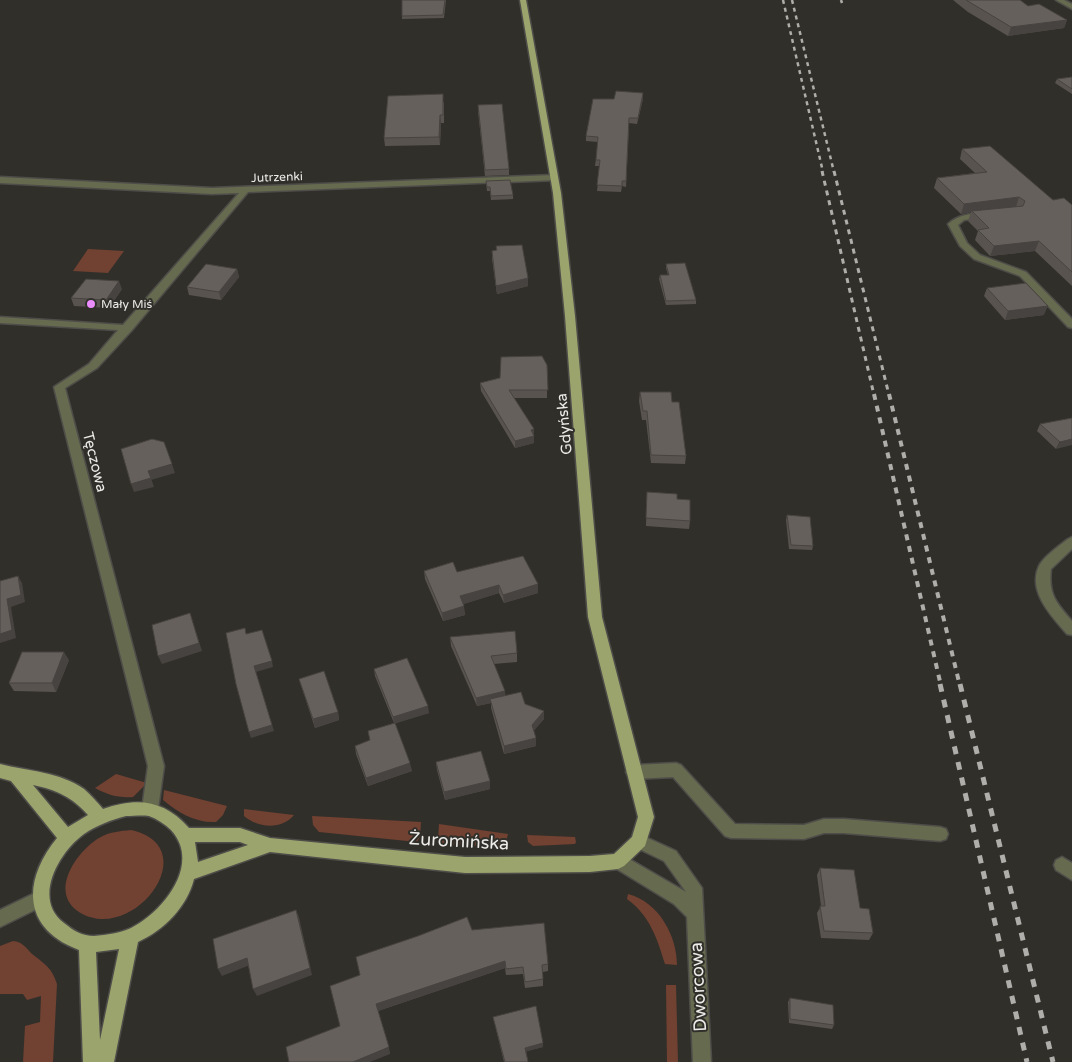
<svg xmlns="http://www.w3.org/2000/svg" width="1072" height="1062" viewBox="0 0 1072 1062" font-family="'Varela Round',sans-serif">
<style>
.green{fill:#714132}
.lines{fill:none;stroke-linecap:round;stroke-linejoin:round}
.minor-casing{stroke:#4f4d49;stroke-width:3}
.major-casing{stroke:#4f4d49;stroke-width:3}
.minor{fill:#666a4f;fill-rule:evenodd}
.major{fill:#9ba46c;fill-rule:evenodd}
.rail-far3{stroke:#afaeaa;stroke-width:2.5;stroke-dasharray:4 4;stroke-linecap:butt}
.rail-far2{stroke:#afaeaa;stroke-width:3;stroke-dasharray:5 5;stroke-linecap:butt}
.rail-far1{stroke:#afaeaa;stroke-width:4;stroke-dasharray:6 6;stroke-linecap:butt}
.rail{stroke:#afaeaa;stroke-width:5;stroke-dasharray:8 8;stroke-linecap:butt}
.wall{fill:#58534f}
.shaded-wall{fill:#474340}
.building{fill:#66605c;stroke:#474340}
.poi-dot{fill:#eb8dfc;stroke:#312f2a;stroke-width:2}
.labels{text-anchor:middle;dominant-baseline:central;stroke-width:4;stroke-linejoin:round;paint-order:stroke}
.far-street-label{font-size:12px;fill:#edece9;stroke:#312f2a}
.far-poi-label{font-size:12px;fill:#edece9;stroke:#312f2a;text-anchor:start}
.street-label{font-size:15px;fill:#edece9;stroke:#312f2a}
.near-street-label{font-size:18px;fill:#edece9;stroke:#312f2a}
</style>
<rect width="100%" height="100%" fill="#312f2a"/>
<!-- green -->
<path class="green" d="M88 249 124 251 108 273 73 271Z
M116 774 147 783 133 797C118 798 108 795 95 788Z
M164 790 227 806 223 815 216 822C195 823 179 813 163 800Z
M244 809 294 815C282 830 258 828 244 816Z
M312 816 421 822 420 837 417 842 319 832 313 825Z
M439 824 508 834 505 846 445 845 438 840Z
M131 830C207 847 133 946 79 912 48 892 77 851 99 838 109 832 120 831 131 830Z
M527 835 575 837 576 842 575 844 533 846 528 842Z
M628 894C659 902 677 936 677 965L665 964C657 938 650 916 627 899Z
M13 941C23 942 26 948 32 954 45 964 52 968 57 984L53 1062H23L25 1026 40 1022 41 996 27 1000 23 994H0V946Z
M666 985H676L678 1062H667Z"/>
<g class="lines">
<!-- minor casing -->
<g class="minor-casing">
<path id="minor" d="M1056 0H1064L1072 4V9Z
M554 175 558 178 557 180 248 192 132 330 97 368 65 388 164 766 158 809 156 814 150 816 144 814 142 809 148 766 54 387 89 364 118 330 0 323V317L123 325 239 193 212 194 0 183V177L212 188Z
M986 212 990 215 989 217 964 220 958 225 967 243 980 255 1026 272 1072 319V328L1068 327 1020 276 974 259 960 246 948 224C959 214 972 214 986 212Z
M1072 537V549L1051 569C1048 594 1056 603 1072 621V635L1067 634C1052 617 1027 591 1039 566 1044 556 1059 546 1068 539Z
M676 763 681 765 735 824 804 825 824 819H844L940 827 946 829 948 834 946 839 940 841 844 833H824L804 839 731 838 725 836 673 777 634 779 629 777 626 772 629 767 634 765Z
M639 834 676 851 702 888 711 1062H693L687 917 674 904 612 866 610 861 612 856 618 853 624 856 686 892 664 861 633 846 631 841 633 836Z
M1062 857 1072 863V880L1056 870 1054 865 1056 860Z
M41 890 47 892 49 898 47 904 0 927V910Z"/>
</g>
<!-- major casing -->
<g class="major-casing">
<path id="major" d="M520 0H526L561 193 575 316 602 617 654 817 645 846 624 866 618 869 590 872 465 873 270 852 194 879C187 907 164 930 138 942L114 1062H83L79 950C22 929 22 881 57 838L11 781 0 778V764C28 771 60 772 84 789 91 795 97 802 103 809 138 797 164 800 189 828H240L270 838 465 857 590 856 614 854 632 837 638 817 588 617 565 316 553 193ZM33 785C57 790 72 797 88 815L68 827ZM126 816C133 816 142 815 149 816 157 819 165 824 171 830 202 864 163 912 131 928 120 933 107 935 94 936 82 936 74 931 64 923 32 899 59 852 84 834 97 825 111 820 126 816ZM195 842H240L248 845 198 862ZM119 949 100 1040 96 952Z"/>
</g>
<!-- minor -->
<use href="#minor" class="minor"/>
<!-- major -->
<use href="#major" class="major"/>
<!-- rail-far3 -->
<path class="rail-far3" d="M783 0 823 172
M792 0 834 172
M841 0 842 3"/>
<!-- rail-far2 -->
<path class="rail-far2" d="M822 171 874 395
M834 171 889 395"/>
<!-- rail-far1 -->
<path class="rail-far1" d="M874 394 941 686
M889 394 960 686"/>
<!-- rail -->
<path class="rail" d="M940 684 1027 1062
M960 684 1053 1062"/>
</g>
<!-- wall -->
<path class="wall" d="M402 0H446L444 18 402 19Z
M953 0H1020L1028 6 1067 20 1064 28 1008 36 968 12Z
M1072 77V94L1055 83 1057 79Z
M643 93V99L637 124 629 123 626 187 622 186 621 192 597 191 600 166H595L598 142 586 141V136L614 99Z
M444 102V123H441L440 145 385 146 384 138Z
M478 111 509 169V175L485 176Z
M962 149 1053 200 1072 205V286L1035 251 990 256 975 240 978 231 968 221 971 212 961 214 934 188 937 178 975 173 960 159Z
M486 181 513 195V199L491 200 490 191H487Z
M496 246 528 278V286L497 294 492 259V251L496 250Z
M666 264 696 300V304L666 305 659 279 660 275H668L666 268Z
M237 269 239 277 221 300 189 295 187 287Z
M987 288 1044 315 1005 320 984 296Z
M122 289 109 308 74 306 71 298Z
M547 365V398H514L534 429V443L515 448 481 391 480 383Z
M640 392 672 402 686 456 685 464 651 463 646 420H642L639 401Z
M1072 418 1056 449 1037 431 1040 424Z
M647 492 690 521 689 529 646 526Z
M787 515 813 546 812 550 789 549 786 520Z
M424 571 457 572 538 593 504 603 499 593 463 604 465 615 443 621 425 579Z
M450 637 517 653V662L494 664 505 696 525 704 544 719 534 730 536 746 504 754 491 708V703L477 706 451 646Z
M69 660 56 692 14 691 9 683Z
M374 669 429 713 395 723 412 771 368 786 356 754 355 746 370 741 368 731 394 723 375 676Z
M299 679 338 712 339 720 315 728Z
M436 762 490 781V789L445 800 437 770Z
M820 868 860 908 873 933 869 940 821 938 817 913 821 906 817 875Z
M472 930 548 964V971L543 972V986L525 988 523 974 506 975 505 968 378 1011 390 1054 340 1026 360 975Z
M790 998 834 1025 832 1029 789 1023 788 1002Z
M493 1017 543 1047 526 1051 528 1062H504Z"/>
<!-- shaded-wall -->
<path class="shaded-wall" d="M1067 20 1064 28 1008 36 1011 27Z
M643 93V99L637 124 638 118Z
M440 115 441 123 440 145 439 137Z
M1019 197 1016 207 972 211 971 212 961 214 964 204Z
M1039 241 1035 251 990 256 994 246Z
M237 269 239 277 221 300 219 292Z
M528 278V286L497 294 496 286Z
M119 281 122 289 109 308 106 300Z
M1048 306 1044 315 1005 320 1008 311Z
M534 429V443L515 448V441L531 430Z
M1072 439V445L1056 449 1060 442Z
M172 464 175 473 151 480 148 471Z
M151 478 154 487 134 492 131 484Z
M18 576 22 583 25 602 11 607 16 638 0 643V634L7 599Z
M538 584V593L504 603 503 595Z
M499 585V593L461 605 460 596Z
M464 606 465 615 443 621 442 613Z
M190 613 202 651 162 664 158 656Z
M64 652 69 660 56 692 52 683Z
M272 661 273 667 256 672 274 731 251 738 249 732 254 666Z
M505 691 506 699H490L491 703 477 706 476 698Z
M428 706 429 713 394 724 393 717Z
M544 711V719L532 733V725Z
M338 712 339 720 315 728 313 719Z
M536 738V746L504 754V746Z
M410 763 412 771 368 786 366 778Z
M490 781V789L445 800 444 792Z
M296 910 299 917 312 975 257 996 253 989Z
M247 958 250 965 222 976 218 969Z
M505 961V968L378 1011 376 1004Z
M543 1043V1047L525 1052V1048Z
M389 1047 390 1054 370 1062H353Z"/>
<!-- building -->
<path class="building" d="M402 0H445L443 15 402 16Z
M966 0H1020L1028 6 1039 4 1067 20 1011 27Z
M1072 77V89L1057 79Z
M616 91 643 93 638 118H629L626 181H622V186L597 185 600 160H596L598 137 586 136 593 99H614Z
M443 94V115H440L439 137 384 138 388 96Z
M502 104 509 169 485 170 478 105Z
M990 146 1053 200 1064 198 1072 205V272L1039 241 994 246 978 230 989 228 972 211 1023 206 1025 201 1019 197 964 204 937 178 987 172 962 149Z
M510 180 513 195 491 196 490 187H487L486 181Z
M522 245 528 278 496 286 492 251 497 250 496 246Z
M685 263 696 300 666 301 660 275H669L666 264Z
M206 264 237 269 219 292 187 287Z
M86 279 119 281 106 300 71 298Z
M1026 283 1048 306 1008 311 987 288Z
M542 356 547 365 548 390H509L534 429 531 430 534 436 515 441 480 383 500 378 501 357Z
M640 392H671L672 402H679L686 456 651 455 647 411H643Z
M1072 418V439L1060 442 1040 424Z
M152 439 164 442 172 464 148 471 151 478 131 484 121 449Z
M647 492 677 494V499L690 500V521L646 518Z
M787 515 810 517 813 546 791 545Z
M523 556 538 584 503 595 499 585 460 596 464 606 442 613 424 571 453 562 457 572Z
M18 576 21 595 7 599 12 630 0 634V581Z
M190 613 199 643 158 656 152 625Z
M245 628 246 634 262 630 272 661 254 666 272 725 249 732 236 684 226 633Z
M515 631 517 653 491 656 505 691 476 698 450 637Z
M22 652H64L52 683H9Z
M407 658 428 706 393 717 374 669Z
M324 671 338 712 313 719 299 679Z
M521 692 525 704 544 711 532 725 536 738 504 746 490 699Z
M395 723 410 763 366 778 355 746 370 740 368 731Z
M481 751 490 781 444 792 436 762Z
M820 868 854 870 860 908 869 909 873 933 824 931 820 906H825Z
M296 910 310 968 253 989 247 958 218 969 213 939Z
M467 917 472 930 544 923 548 964 542 965 543 979 525 982 523 967 506 969 505 961 376 1004 389 1047 353 1062H289L286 1047 340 1026 330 986 360 975 356 957 418 936Z
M790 998 833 1005 834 1025 790 1019Z
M536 1006 543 1043 525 1048 528 1062H505L493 1017Z"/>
<!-- markers -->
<circle class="poi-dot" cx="91" cy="304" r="5"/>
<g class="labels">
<!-- far-street labels -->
<g class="far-street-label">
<text transform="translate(277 177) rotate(-2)">Jutrzenki</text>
</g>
<!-- far-poi labels -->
<g class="far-poi-label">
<text x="101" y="304">Mały Miś</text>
</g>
<!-- street labels -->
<g class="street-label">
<text transform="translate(564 424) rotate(-95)">Gdyńska</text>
<text transform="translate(95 462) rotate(76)">Tęczowa</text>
</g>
<!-- near-street labels -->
<g class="near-street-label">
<text transform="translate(459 841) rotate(3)">Żuromińska</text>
<text transform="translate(698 987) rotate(-93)">Dworcowa</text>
</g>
</g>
</svg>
